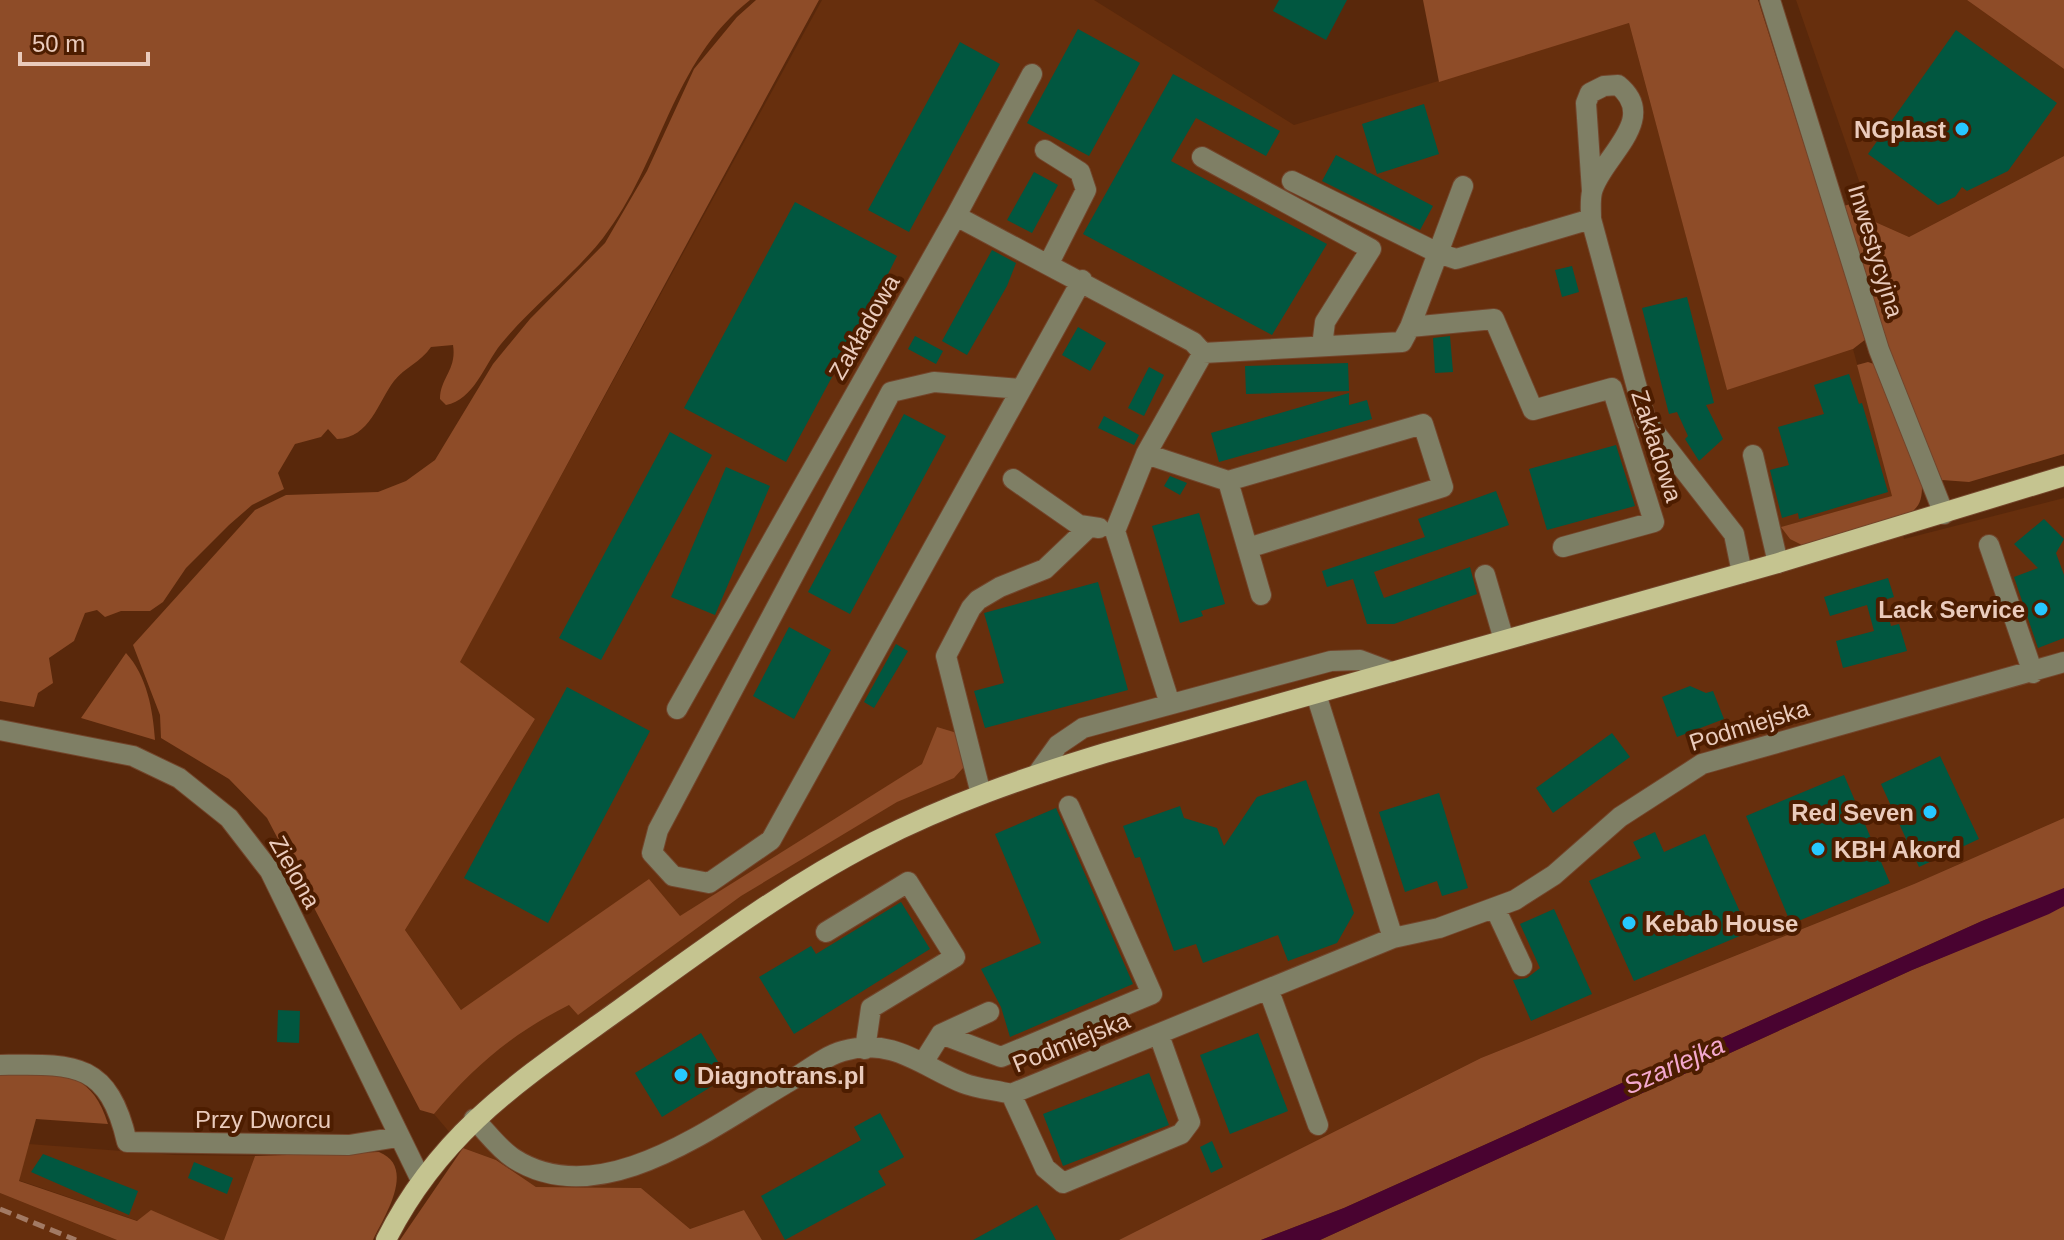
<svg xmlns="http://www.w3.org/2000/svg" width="2064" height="1240" viewBox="0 0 2064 1240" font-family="Arial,sans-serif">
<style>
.built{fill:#672f0d}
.green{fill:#8e4c28}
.water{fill:#490330}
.building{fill:#015740}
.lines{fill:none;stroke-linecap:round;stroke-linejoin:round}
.minor-casing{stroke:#73452b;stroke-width:22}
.major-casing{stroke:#73452b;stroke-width:22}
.minor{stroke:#7f7f65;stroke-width:20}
.major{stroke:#c5c490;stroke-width:20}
.rail{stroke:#a27a64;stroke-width:5;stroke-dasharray:12 6;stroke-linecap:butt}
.poi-dot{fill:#27c8ff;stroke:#4d1d00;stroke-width:3}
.labels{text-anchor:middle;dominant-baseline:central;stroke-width:8;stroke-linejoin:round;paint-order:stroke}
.poi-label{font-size:24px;font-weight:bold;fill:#eacbbc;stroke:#4d1d00;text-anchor:end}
.street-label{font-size:24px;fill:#eacbbc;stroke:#4d1d00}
.water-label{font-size:26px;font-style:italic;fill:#f3a8ce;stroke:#4d1d00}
</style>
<rect width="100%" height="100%" fill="#59280b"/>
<!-- built -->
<path class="built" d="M822 0H1094L1294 125 1629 23 1727 389 1853 349 1893 496 1782 527 1790 539 1899 519 1904 539 2064 498V818L1914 884 1481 1058 1119 1240H762L744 1210 690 1229 641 1188 536 1187 496 1160 463 1148 434 1114 467 1074 494 1050 533 1023 569 1005 461 1010 405 930 535 719 459 662Z
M1796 0H1967L2064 69V156L1909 237 1873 221Z
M29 1144 175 1155 255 1156 224 1240H220L151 1211 138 1221 18 1180Z
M0 1193 117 1240H0Z"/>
<!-- green -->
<path class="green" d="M0 0H750C671 62 662 162 603 238 573 276 532 306 501 344 484 365 474 400 446 405L440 399C440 378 457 370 453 345L431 347C421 362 404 368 394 381 378 402 370 438 337 439L328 429 321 437 295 444 278 473 284 489 252 505 229 525 186 568 163 602 150 611H121L105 617 97 610 85 613 74 641 49 658 53 683 38 693 34 707 0 701Z
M756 0H819L460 662 535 719 405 930 461 1010 649 879 680 916 922 764 937 727 957 733 966 751 963 768 954 778 897 802 741 896 578 1015 569 1005C513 1033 474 1066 434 1114L420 1110 267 818 229 779 161 738 160 715 133 645 255 510 286 495 378 492 406 481 435 460 493 364 530 319 605 243 647 171 694 69 737 17Z
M1423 0H1758L1866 339 1853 349 1727 390 1629 23 1439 82Z
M1967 0H2064V69Z
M2064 156V454L1969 482 1942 480 1892 359 1844 206 1866 199 1873 221 1909 237Z
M1868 362 1874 364 1922 486C1922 495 1921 504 1914 510 1900 525 1827 540 1804 546L1790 539 1781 527 1892 496 1857 365Z
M126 653C147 676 153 710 155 740L81 718Z
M2064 818V888L2059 891 1982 921 1344 1208 1261 1240H1119L1481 1058 1914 884Z
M2064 906V1240H1320L1912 970Z
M0 1073C53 1074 90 1065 108 1124L36 1119 19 1181 137 1221 151 1210 220 1240H117L0 1193Z
M463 1148 496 1160 536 1187 641 1188 690 1229 744 1210 762 1240H400Z
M379 1152C417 1167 384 1217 373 1240H224L255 1156Z"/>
<!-- water -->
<path class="water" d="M2064 888V906L2049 914 1912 970 1320 1240H1261L1344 1208 1982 921Z"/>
<!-- building -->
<path class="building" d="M1279 0H1347L1326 40 1273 11Z
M1078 29 1140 63 1089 156 1027 123Z
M1956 30 2057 103 2008 171 1967 191 1962 187 1955 197 1938 205 1868 154Z
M960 42 1000 64 909 232 868 210Z
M1173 74 1280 131 1266 156 1196 118 1171 161 1327 244 1272 335 1083 234Z
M1424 104 1439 154 1377 174 1362 124Z
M1336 155 1433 206 1420 230 1322 181Z
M1034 172 1058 185 1032 233 1007 220Z
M795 202 897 256 887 276 894 279 879 306 872 303 786 462 684 408Z
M992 250 1016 263 1007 286 967 355 942 341Z
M1572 266 1579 292 1562 297 1555 270Z
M1687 297 1714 403 1706 405 1723 439 1699 461 1685 439 1688 436 1677 412 1669 414 1642 308Z
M1078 327 1106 343 1090 371 1062 355Z
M915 336 943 351 936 364 908 349Z
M1450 336 1453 372 1435 373 1433 338Z
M1348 363 1349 391 1246 394 1245 366Z
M1149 367 1164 375 1144 416 1128 408Z
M1849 374 1859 404 1862 403 1888 492 1799 519 1798 513 1782 518 1770 470 1789 465 1778 427 1824 414 1814 385Z
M1349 393V405L1367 400 1372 419 1219 462 1211 433Z
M904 414 946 436 850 614 808 592Z
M1104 416 1139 435 1134 445 1098 428Z
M670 432 712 455 601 660 559 638Z
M1616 445 1635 506 1547 530 1529 469Z
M726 467 770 486 715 615 671 597Z
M1170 476 1187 483 1180 495 1164 486Z
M1496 491 1509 525 1374 572 1384 598 1470 567 1477 594 1394 624H1367L1353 579 1327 587 1322 571 1425 537 1418 519Z
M1199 513 1225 604 1201 611 1203 616 1180 623 1152 526Z
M2044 519 2064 539 2056 553 2064 575V638L2038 648 2014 577 2038 568 2014 544Z
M1888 578 1894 597 1884 600 1891 626 1899 624 1907 651 1843 668 1836 641 1874 631 1867 605 1830 616 1824 597Z
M1098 582 1128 690 985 728 974 691 1004 683 984 613Z
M789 627 831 650 794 719 753 696Z
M896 644 908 651 874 708 864 702Z
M1690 686 1706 693 1713 691 1724 719 1677 737 1662 697Z
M567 687 650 731 548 923 464 878Z
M1612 733 1630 757 1553 813 1536 788Z
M1940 756 1979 839 1919 867 1881 784Z
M1844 775 1890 883 1791 924 1746 816Z
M1306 780 1354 913 1337 943 1288 961 1278 935 1203 963 1196 944 1174 951 1140 857 1135 858 1123 826 1180 806 1184 818 1217 828 1224 846 1257 797Z
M1439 793 1468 888 1442 896 1437 881 1405 892 1379 812Z
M1056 808 1133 984 1010 1037 1001 1007 981 969 1041 943 995 834Z
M1655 832 1664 852 1705 834 1749 932 1634 981 1589 881 1641 858 1633 842Z
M901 902 930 949 794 1034 759 977 811 946 816 954Z
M1554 909 1592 994 1531 1021 1513 980 1527 978 1540 968 1520 924Z
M278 1010 300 1011 299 1043 277 1042Z
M701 1033 727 1077 662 1117 635 1073Z
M1258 1033 1288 1111 1230 1134 1200 1055Z
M1149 1073 1169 1125 1063 1166 1043 1114Z
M880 1113 904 1157 878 1171 886 1185 785 1240 761 1196 861 1140 854 1127Z
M1212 1141 1223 1167 1211 1173 1200 1147Z
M43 1154 138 1191 129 1215 31 1172Z
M194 1162 233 1178 227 1194 188 1178Z
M1037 1205 1056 1240H973Z"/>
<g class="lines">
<!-- minor casing -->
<g class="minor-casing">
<path id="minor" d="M1770 0 1879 350 1944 514
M1045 150 1080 172 1086 190 1049 263
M1202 157 1371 249 1325 322 1322 346
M1292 181 1438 253 1410 327
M1463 186 1438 253 1456 259 1591 219
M1592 191 1586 103 1590 93 1604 86 1618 85C1661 120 1600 158 1592 192 1590 200 1591 210 1591 219L1646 421 1734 534 1742 573
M956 216 1032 74
M1021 389 934 382 891 392 658 830 652 853 673 876 709 883 771 840 1082 280
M1146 454 1228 481 1261 595
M1753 455 1778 563
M1013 479 1079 525 1099 528
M1228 481 1423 424 1443 487 1248 548
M1989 545 2033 673
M1485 575 1504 640
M1316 694 1393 938
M1170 704 1115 531 1146 454 1203 353 1402 342 1410 327 1494 319 1533 410 1612 388 1654 522 1563 547
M677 709 956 216 1193 342 1203 353
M0 730 133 756 179 778 229 818 270 871 421 1180
M1038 773 1058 745 1083 728 1331 661 1360 660 1392 672
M981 794 946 656 971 608 978 600 1000 587 1045 569 1089 527
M1495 908 1522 966
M826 932 908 882 955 957 871 1008 865 1049
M1269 991 1318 1125
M941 1034 1001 1057 1152 994 1069 806
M924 1061 941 1034 989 1012
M0 1065C73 1064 108 1060 127 1142L349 1145 398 1137
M1011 1094 1045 1168 1063 1183 1181 1134 1190 1122 1159 1035
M474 1119C487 1132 498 1148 513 1158 599 1214 710 1128 785 1084 803 1074 824 1056 843 1051 894 1037 921 1066 963 1083 978 1089 996 1090 1011 1094L1393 938 1439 928 1515 900 1554 875 1620 817 1702 764 2064 662"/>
</g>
<!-- major casing -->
<g class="major-casing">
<path id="major" d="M386 1240C441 1130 524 1078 620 1009 702 950 783 889 874 842 948 804 1026 777 1105 753L1778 563 2064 476"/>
</g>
<!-- minor -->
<use href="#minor" class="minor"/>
<!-- major -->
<use href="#major" class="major"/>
<!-- rail -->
<path class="rail" d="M0 1209 76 1240"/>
</g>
<!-- markers -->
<g class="poi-dot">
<circle cx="1962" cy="129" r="8"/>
<circle cx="2041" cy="609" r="8"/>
<circle cx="1930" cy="812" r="8"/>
<circle cx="1818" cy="849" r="8"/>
<circle cx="1629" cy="923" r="8"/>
<circle cx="681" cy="1075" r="8"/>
</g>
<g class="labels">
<!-- poi labels -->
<g class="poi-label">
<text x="1946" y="129">NGplast</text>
<text x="2025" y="609">Lack Service</text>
<text x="1914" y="812">Red Seven</text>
<text x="1834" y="849" text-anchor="start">KBH Akord</text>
<text x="1645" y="923" text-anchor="start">Kebab House</text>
<text x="697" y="1075" text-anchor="start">Diagnotrans.pl</text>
</g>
<!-- street labels -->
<g class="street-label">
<text transform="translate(1876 251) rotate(73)">Inwestycyjna</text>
<text transform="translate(864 327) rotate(-60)">Zakładowa</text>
<text transform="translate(1657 446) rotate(72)">Zakładowa</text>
<text transform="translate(1749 725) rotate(-17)">Podmiejska</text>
<text transform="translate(295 872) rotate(61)">Zielona</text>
<text transform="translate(1071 1042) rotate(-22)">Podmiejska</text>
<text x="263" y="1119">Przy Dworcu</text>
</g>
<!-- water labels -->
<g class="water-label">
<text transform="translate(1674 1065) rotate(-24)">Szarlejka</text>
</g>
</g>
<!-- scale -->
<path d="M20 52v12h128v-12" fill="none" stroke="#eacbbc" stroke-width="4"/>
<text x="32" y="52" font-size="24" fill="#eacbbc" stroke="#4d1d00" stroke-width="6" paint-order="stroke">50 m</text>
</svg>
